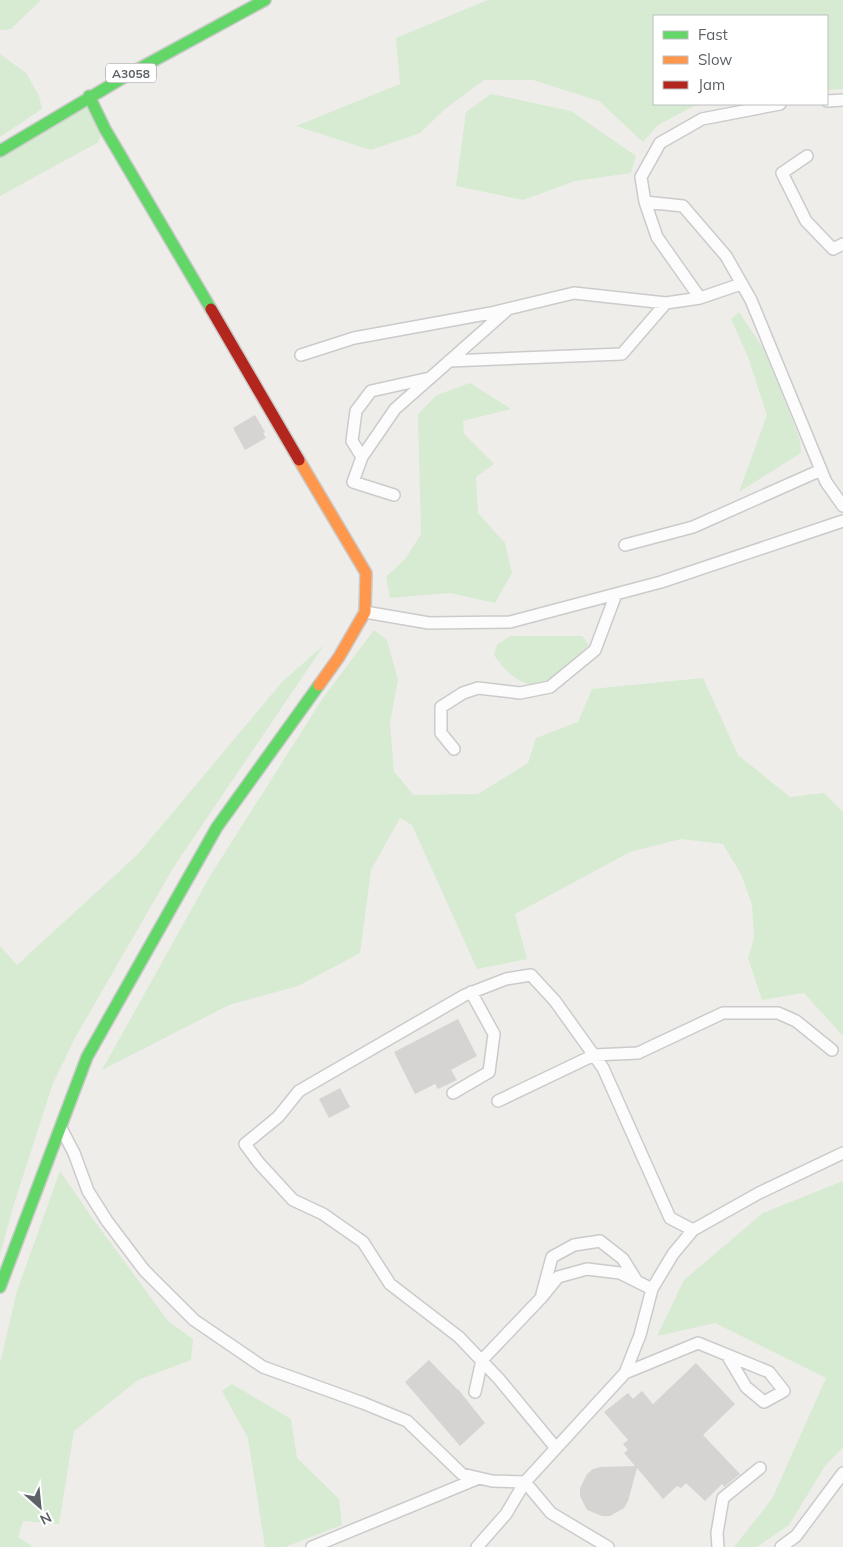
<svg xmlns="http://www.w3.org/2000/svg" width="843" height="1547" viewBox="0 0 843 1547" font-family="Mulish,sans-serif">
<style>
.green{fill:#d6ebd2}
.building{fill:#d6d4d2}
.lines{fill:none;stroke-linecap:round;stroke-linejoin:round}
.lane-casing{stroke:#cbcbcb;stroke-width:14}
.fast-casing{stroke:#c9cac9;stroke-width:14}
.slow-casing{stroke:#c9cac9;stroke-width:14}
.jam-casing{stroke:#c9cac9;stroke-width:14}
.lane{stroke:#fcfcfc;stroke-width:11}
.fast{stroke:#63d668;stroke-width:11}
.slow{stroke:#ff974d;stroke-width:11}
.jam{stroke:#b3261e;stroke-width:11}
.labels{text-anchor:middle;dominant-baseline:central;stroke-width:4;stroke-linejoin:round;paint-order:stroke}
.shield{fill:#fff;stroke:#8e9195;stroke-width:1}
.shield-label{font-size:12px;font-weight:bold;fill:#5d6267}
</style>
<rect width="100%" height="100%" fill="#eeede9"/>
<!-- green -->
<path class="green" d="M0 0H41L11 29 0 30Z
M488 0H843V89L827 90V16H654V104H702L696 105 658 125 643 142 599 101 533 80H484L445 109 420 133 371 150 296 126 400 84 396 38Z
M0 54 26 73 39 96 42 109 0 137Z
M491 94 571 111 636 156 631 173 575 181 523 200 456 186 466 112Z
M89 96 105 129 97 143 0 196V151Z
M739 312 765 351 800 440 801 453 739 492 767 415 748 357 731 319Z
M470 383 511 409 463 421 464 434 494 464 476 477 478 513 505 543 512 573 495 603 450 593 390 598 386 577 406 558 421 534 418 414 437 395Z
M374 630 387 640 398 680 390 723 394 771 413 795 478 794 528 763 536 738 578 722 592 689 703 678 738 755 790 797 824 793 843 812V1036L804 993 762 1000 748 958 754 938 752 905 741 874 723 844 681 839 630 852 515 914 527 959 477 969 412 825 400 818 371 870 360 953 298 986 229 1005 102 1070 210 876 323 698Z
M510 636H582L589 645C581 652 555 680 549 682 524 692 507 673 494 655L497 645Z
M324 645 173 868 75 1038 53 1083 13 1207 0 1255V946L17 965 137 855 283 681Z
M60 1171 93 1219 168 1321 193 1339 191 1360 138 1380 74 1431 59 1524 23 1521 18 1537 34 1547H0V1363L17 1291Z
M843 1181V1447L825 1466 789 1525 757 1547H734L772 1499 826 1378 715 1323 657 1336 684 1280 763 1213Z
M232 1384 291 1419 297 1458 339 1499 342 1525 285 1547H265L248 1438 222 1391Z"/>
<!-- building -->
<path class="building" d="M255 415 265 432 263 433 266 438 245 450 233 428Z
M458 1019 477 1056 451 1070 457 1080 438 1089 435 1084 415 1094 394 1052Z
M340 1088 350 1107 329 1118 319 1099Z
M429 1360 458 1390V1389L485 1423 460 1446 405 1382Z
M696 1363 735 1404 703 1435 740 1474 724 1487 722 1484 705 1501 686 1483 681 1488 677 1486 663 1499 637 1468 628 1501 624 1508 610 1516H602L587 1510 580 1496V1488L587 1474 593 1469 601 1467 635 1466 624 1453 628 1450 623 1444 628 1440 604 1412 628 1393 633 1399 642 1391 653 1404Z"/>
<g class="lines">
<!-- lane casing -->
<g class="lane-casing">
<path id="lane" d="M827 101 843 100
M780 104 702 119 660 143 641 177 645 202 683 206 726 256 751 300 826 482 843 506
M807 156 782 173 806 221 833 249 843 244
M645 202 657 237 700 298 741 284
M301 355 354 338 491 313 574 293 666 303 700 298
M449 361 622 354 666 303
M430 378 371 391 356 411 352 441 362 457 395 409 507 310
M362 457 353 482 394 495
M625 545 693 527 821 470
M365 612 429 623 510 622 661 582 843 521
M454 749 441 733V707L463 693 478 688 520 693 550 687 595 650 616 594
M453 1093 489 1072 494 1034 471 992
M498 1101 594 1055 638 1053 723 1013H778L796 1021 832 1050
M62 1130 74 1153 88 1191 107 1221 144 1270 194 1320 263 1367 363 1403 407 1421 462 1474 492 1481 525 1482 625 1373 640 1335 652 1289 673 1254 693 1230 759 1193 843 1153
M542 1294 552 1257 574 1245 600 1241 623 1259 636 1280
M625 1373 698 1343 769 1372 784 1391 764 1402 746 1387 727 1355
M475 1392 482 1360 541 1298 558 1277 587 1269 620 1273 652 1289
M556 1448 499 1379 459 1337 390 1284 363 1242 323 1214 293 1200 259 1163 245 1144 278 1117 299 1091 465 995 506 979 531 975 555 1001 603 1068 670 1218 693 1230
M312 1547 479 1478
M477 1547 506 1514 525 1482 551 1513 608 1547
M718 1547 717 1533 723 1498 760 1468
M781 1547 796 1536 843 1473"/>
</g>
<!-- fast casing -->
<g class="fast-casing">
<path id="fast" d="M89 96 105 129 211 309
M0 151 131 73 265 0
M0 1287 87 1057 217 827 319 685"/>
</g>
<!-- slow casing -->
<g class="slow-casing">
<path id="slow" d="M299 460 366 573 365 612 339 657 319 685"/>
</g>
<!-- jam casing -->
<g class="jam-casing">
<path id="jam" d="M211 309 299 460"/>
</g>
<!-- lane -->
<use href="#lane" class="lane"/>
<!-- fast -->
<use href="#fast" class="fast"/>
<!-- slow -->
<use href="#slow" class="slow"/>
<!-- jam -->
<use href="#jam" class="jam"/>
</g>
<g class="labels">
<!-- shield labels -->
<rect class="shield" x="106" y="63.5" width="50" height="19" rx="4"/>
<g class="shield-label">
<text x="131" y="73">A3058</text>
</g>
</g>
<!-- legend -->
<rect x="653" y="15" width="175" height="90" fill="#ffffff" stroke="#bec0c2"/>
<rect x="663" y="31" width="25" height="8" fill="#63d668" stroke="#bec0c2"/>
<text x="698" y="40" font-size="15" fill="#5d6267">Fast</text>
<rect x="663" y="56" width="25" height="8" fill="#ff974d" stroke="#bec0c2"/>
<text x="698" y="65" font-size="15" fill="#5d6267">Slow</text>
<rect x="663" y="81" width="25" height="8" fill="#b3261e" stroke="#bec0c2"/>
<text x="698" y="90" font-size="15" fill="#5d6267">Jam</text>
<!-- north arrow -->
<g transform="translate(40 1507) rotate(153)" stroke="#ffffff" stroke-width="4" paint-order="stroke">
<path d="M0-4L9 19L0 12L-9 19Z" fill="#5d6267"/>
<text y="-8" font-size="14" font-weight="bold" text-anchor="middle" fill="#5d6267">N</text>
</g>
</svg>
